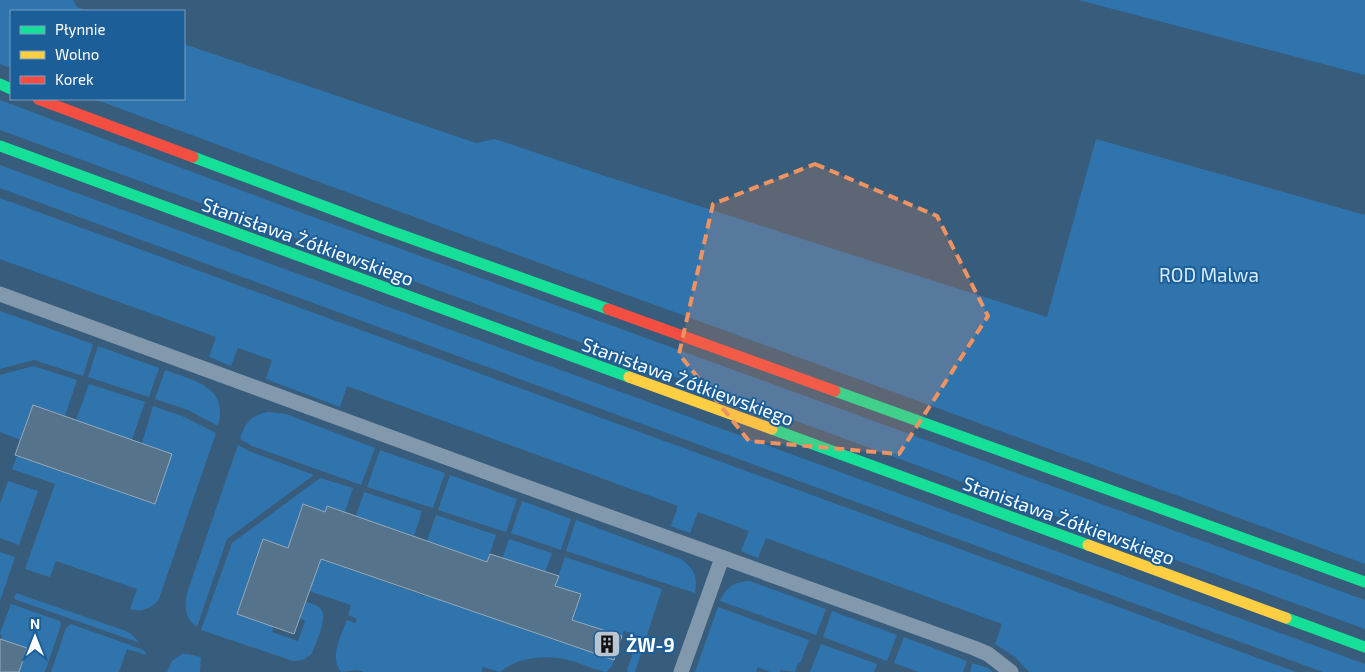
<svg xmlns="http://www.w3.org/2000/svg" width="1365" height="672" viewBox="0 0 1365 672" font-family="'Exo 2',sans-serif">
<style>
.green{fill:#3074ad}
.building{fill:#56738c;stroke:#96aabb}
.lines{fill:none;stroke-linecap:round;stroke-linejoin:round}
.lane{stroke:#8298ad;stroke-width:15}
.fast{stroke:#16e098;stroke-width:11}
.slow{stroke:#ffcf43;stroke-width:11}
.jam{stroke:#f24e42;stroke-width:11}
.marked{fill:#f09361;fill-opacity:0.2;stroke:#f09361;stroke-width:4;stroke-dasharray:10 6;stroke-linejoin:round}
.labels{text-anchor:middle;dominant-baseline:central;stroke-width:4;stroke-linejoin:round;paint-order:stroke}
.street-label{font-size:19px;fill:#fff;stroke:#1b5e98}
.park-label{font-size:19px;fill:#d7ebfb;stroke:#1b5e98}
.poi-label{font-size:19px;font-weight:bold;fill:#fff;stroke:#1b5e98;text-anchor:start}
</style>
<rect width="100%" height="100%" fill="#385c7b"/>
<!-- green -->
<path class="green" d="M0 0H73L77 7 89 11H11V68L0 64Z
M1079 0H1365V75L1094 4Z
M184 44 476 143 495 139 602 175 1047 317 1096 139 1365 215V564L504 250 94 99H184Z
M0 100 286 207 1365 600V629L0 130Z
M0 165 1365 664V672H1323L656 429 0 188Z
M0 198 1296 672H1029L1015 657 995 644 1002 624 766 538 758 558 741 551 749 531 698 512 690 533 671 526 678 506 347 386 340 407 266 379 272 360 238 348 231 366 209 357 216 337 0 259Z
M0 311 93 344 83 376 34 360 0 369Z
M98 346 159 368 149 397 88 377Z
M33 366 77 380 65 416 33 405 21 440 0 432V375Z
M165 370C194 381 229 386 218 426L188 410 155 399Z
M89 384 145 402 132 440 76 420Z
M153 406 182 416 216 433 159 599C152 608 143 613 130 609L137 589 56 561 50 577 25 569 55 484 12 469 17 456 154 504 172 454 142 443Z
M268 412 286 414 375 448 361 485 252 446 240 439C245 423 251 415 268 412Z
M238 445 251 452 314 475 227 539 197 627C185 618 184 608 187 593Z
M380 450 445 473 433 508 367 487Z
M450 475 517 499 506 532 438 510Z
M320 478 353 488 345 512 327 506 325 512 303 504 296 525 293 549 263 539 237 613 274 626 272 632 298 641 305 621 300 618 306 602C310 603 317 605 321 609 328 618 316 643 312 653 307 659 301 661 293 661L201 630 232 543Z
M8 481 38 491 19 545 0 538V504Z
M364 492 422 511 414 536 356 516Z
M522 501 571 519 561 550 511 533Z
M436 515 496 535 487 562 427 541Z
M576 520 681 559C694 568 698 577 695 593L566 551Z
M509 539 552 553 542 581 500 566Z
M0 552 15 557 0 601Z
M314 557 425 596 427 591 452 604 563 643 580 595 555 586 565 557 662 589 635 672H628L627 670 636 645 640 643 642 637 624 631 622 636 600 629 592 652 614 660 612 666 606 672C595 670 583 664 572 661 549 654 519 656 500 672L483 667 481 671 484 672H364L358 670 341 672C329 656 341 636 347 620L355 623 357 619 348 615 351 605 303 589Z
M750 581 826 609 816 635 720 601C726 587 735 581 750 581Z
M16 593 126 631 131 634 140 643 14 599Z
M11 604 60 621 61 625 45 672H19L27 648 1 639 2 635 0 633Z
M718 607 809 640 800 663 798 662 795 672 781 670 780 672H770L758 667 756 672H695Z
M832 611 897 635 887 661 823 637Z
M71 624 144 650 146 655 127 649 119 672H51L66 628Z
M904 637 967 661 963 672H919L894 663Z
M821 644 877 664 874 672H810Z
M182 654H188L201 657 200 672H167L172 661Z
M972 663 988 668 993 672H970Z"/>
<!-- building -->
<path class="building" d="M33 405 172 454 155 504 15 455Z
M303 504 325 512 327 506 487 562 490 554 559 576 555 586 581 594 572 620 622 636 614 660 321 559 294 634 237 614 263 539 288 548Z
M0 639 27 648 19 672H0Z"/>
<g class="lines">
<!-- lane -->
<path class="lane" d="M0 294 524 486 974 648 988 654 1011 672
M681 672 722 558"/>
<!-- fast -->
<path class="fast" d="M0 84 11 89
M0 146 629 377
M193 157 382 228 608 309
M835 391 1365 582
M772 429 1088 545
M1286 618 1365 647"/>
<!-- slow -->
<path class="slow" d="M629 377 772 429
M1088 545 1286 618"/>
<!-- jam -->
<path class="jam" d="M38 99 193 157
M608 309 835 391"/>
</g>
<!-- marked area -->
<path class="marked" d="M815 164 937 216 988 316 899 454 749 441 679 354 713 204Z"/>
<!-- icons -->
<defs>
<g id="building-square" transform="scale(1.4375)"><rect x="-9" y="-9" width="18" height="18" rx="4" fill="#b9c6d1" stroke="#1b5e98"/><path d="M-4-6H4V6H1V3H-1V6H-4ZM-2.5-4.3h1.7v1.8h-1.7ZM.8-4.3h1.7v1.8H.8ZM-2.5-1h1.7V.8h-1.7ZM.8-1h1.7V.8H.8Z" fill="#111"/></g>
</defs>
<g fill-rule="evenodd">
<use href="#building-square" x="607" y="644"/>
</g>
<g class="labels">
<!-- street labels -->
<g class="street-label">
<text transform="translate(308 241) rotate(20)">Stanisława Żółkiewskiego</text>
<text transform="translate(688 381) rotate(20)">Stanisława Żółkiewskiego</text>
<text transform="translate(1069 520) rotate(20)">Stanisława Żółkiewskiego</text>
</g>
<!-- park labels -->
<g class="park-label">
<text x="1209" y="274">ROD Malwa</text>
</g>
<!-- poi labels -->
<g class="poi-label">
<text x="626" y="644">ŻW-9</text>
</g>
</g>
<!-- legend -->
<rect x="10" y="10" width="175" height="90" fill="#1b5e98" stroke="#769ec1"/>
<rect x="20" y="26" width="25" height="8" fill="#16e098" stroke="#769ec1"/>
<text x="55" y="35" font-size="15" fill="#ffffff">Płynnie</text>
<rect x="20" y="51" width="25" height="8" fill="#ffcf43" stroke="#769ec1"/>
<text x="55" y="60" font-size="15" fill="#ffffff">Wolno</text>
<rect x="20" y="76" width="25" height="8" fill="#f24e42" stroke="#769ec1"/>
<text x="55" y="85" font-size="15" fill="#ffffff">Korek</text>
<!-- north arrow -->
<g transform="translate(35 637)" stroke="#1b5e98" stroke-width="4" paint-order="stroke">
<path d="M0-4L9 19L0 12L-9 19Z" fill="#ffffff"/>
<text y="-8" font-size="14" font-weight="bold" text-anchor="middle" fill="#ffffff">N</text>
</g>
</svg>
